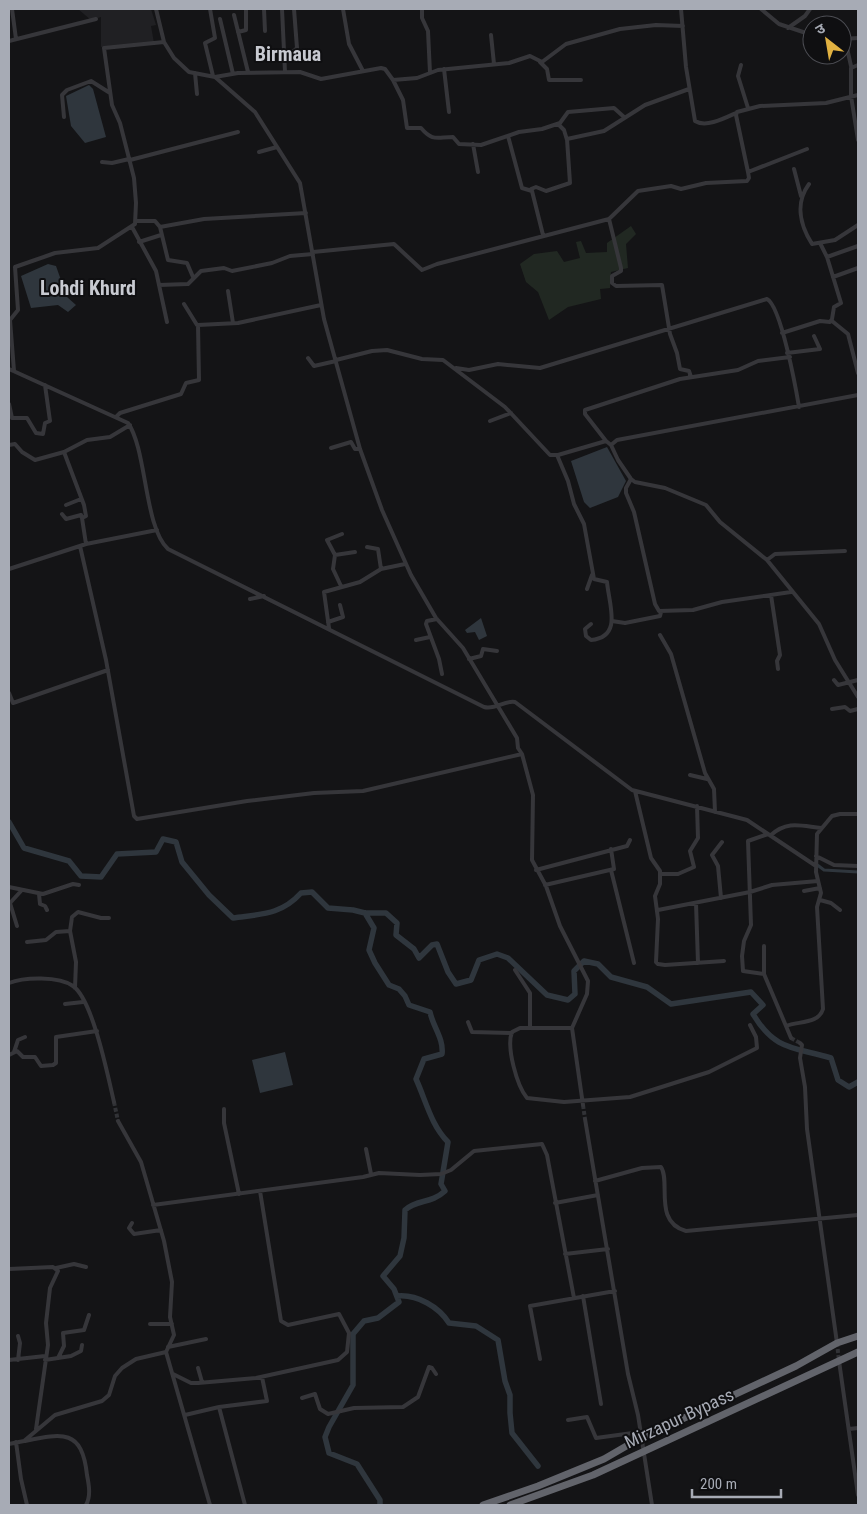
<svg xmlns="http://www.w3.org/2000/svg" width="867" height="1514" viewBox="0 0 867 1514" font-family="'Roboto Condensed','Noto Sans Devanagari',sans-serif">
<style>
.built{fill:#202023}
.green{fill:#212822}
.water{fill:#2f363d}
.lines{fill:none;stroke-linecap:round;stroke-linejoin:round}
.canal{stroke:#2f363d;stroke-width:3}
.river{stroke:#2f363d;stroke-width:5.5}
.street-tunnel{stroke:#313236;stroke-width:4;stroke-dasharray:4 2;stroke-linecap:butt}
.street{stroke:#36363a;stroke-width:4}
.highway{stroke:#62646b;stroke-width:7}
.labels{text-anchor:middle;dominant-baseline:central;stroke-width:4;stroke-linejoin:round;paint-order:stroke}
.street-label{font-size:18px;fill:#a7abb5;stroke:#0f0f11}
.quarter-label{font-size:20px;font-weight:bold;fill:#c8cad1;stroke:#0f0f11}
</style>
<rect width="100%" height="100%" fill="#141416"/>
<!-- built -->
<path class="built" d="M78 9H151L156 25 151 26 154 43 101 47V17L91 20Z"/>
<!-- green -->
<path class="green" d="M631 226 636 234 626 244 628 268 611 272 610 288 600 289 601 299 568 307 549 320 538 292 526 282 520 264 534 254 557 251 564 262 580 258 576 242 581 241 586 253 607 252V243Z"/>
<!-- water -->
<path class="water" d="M89 85 93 89 106 137 85 143 71 126 66 96Z
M48 264 56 266 67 297 76 305 68 312 58 305 31 308 21 276Z
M607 447 626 481 618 497 590 508 584 502 571 461Z
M481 618 487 636 479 640 475 632 467 633 465 630Z
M285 1052 293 1085 260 1093 252 1060Z"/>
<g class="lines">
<!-- canal -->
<path class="canal" d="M816 864 824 870 858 872"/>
<!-- river -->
<path class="river" d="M9 822 24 848 69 861 81 876 101 877 117 854 156 852 163 839 176 842 182 862 209 895 233 918C261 914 281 915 301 893L312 892 328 908 353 910 365 913H386L397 923 396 935 414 949 419 958 432 945 437 944 448 972 456 984 471 980 479 960 497 954 508 958 547 995 568 1000 575 994 574 971 584 961 598 964 611 977 647 987 671 1004 751 992 763 1005 753 1014C775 1051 794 1047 831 1058L838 1080 849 1087 858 1082
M365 913 374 928 369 950 375 963 389 985 399 989 405 996 409 1005 430 1012C433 1027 444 1039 442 1054L424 1059 416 1079C426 1101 431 1125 448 1142L441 1184 445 1191C431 1204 417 1199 405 1210L404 1238 400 1256 383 1276 394 1289 399 1302 378 1318 364 1321 353 1334V1385L329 1427 325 1437 329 1453 357 1464 380 1500V1505
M397 1296C417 1294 439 1307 449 1323L476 1326 498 1340 505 1381 510 1395V1413L512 1433 538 1466"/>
<!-- street-tunnel -->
<path class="street-tunnel" d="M791 1038 800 1043
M114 1102 118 1121
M583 1105 585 1119
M837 1343 839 1361"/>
<!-- street -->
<path class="street" d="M12 9 16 39
M156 9 164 42 174 58 189 72 215 77 255 112 300 183 324 319 360 449 382 510 411 575 436 618 463 648 517 738 518 748 522 754 533 795 532 860 546 886 560 926 588 981 587 994 572 1028 583 1105
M210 9 215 38 205 43 213 76
M264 9 265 31
M282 9 285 72
M343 9 349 44 363 71
M422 9V18L428 31 430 73
M681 9 686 67 695 121C706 128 725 118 736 113
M761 9 779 24 812 35
M234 15 248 72
M220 19 233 74
M788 28 805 16 810 9
M238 32 246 30V9
M491 35 494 64
M842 39 858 38
M845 39 851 66
M9 41 96 19
M284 52 294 51 297 48 294 9
M540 62 547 69 549 80H581
M741 65 738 76 748 108
M858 65 851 68V96L858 140
M444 69 449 112
M195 73 197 94
M215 77 238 73 300 72 321 79 381 68 385 69 393 80 417 78 438 70 509 63 530 56 542 62 566 44 620 29 656 25 683 26
M393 80 403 100 407 128H421C433 142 437 137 453 137L459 144 481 145 519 132 542 129 560 123 568 112 614 108 624 117
M64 117 62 95 67 90 91 81 110 93
M558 124 564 130 567 140
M508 136 522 188 532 191 543 235
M473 144 478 172
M259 152 277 147
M130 160 238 132
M102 162 112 163 129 159
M794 169 801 196
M748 172 807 149
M809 184C795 203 800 225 812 244L835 240 858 225
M531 189 536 187 546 191 570 183 567 139 604 131 645 105 689 89
M609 219 621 268V271L612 276V283L616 286 662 285 670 334 677 353 680 369 689 371 691 377
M136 221H155L160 227 204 219 306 213
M132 227 156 271 167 322
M160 227 168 260 187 263 193 277
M139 242 161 235
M313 252 394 244 422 270 437 264 609 219 638 191 671 186 681 189 706 183 747 181 749 178 748 172 736 115 737 112 760 106 826 103 858 95
M827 257 858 246
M833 277 858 268
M159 285 188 284 201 271 224 268 232 271 272 263 290 256 313 254
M228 291 233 323
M184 304 197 325
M832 321 848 334 858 373
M782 333 820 321 830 322 832 319 834 307 841 303 827 257 820 243
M787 353 820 349 814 336
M308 358 314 366 336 361
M336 360 372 351 387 350 422 359 443 360 505 407 550 455H558L606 441 611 445 618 460 631 479 635 482 665 488 706 505 720 522 767 560 819 624 835 660 858 697
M456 368 469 370 498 364 540 368 767 299C781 306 796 389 799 407
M9 369 128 423C147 450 144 527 168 549L484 707C496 710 504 700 515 702L632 790 747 820 816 866
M14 371 10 320 18 310 15 267 55 253 98 248 135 224 136 203 134 178 120 123 112 105 104 48 164 42
M9 404 12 418H27L36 433 43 434 45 423 50 421 45 385
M116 417 120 413 181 394 186 383 199 380 198 325 238 323 321 305
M490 421 511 413
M606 441 585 414V410L680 379 738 370 758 361 790 357
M9 445 15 444 22 452 35 460 64 452
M611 445 617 440 858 395
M331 448 351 442 355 449H360
M557 455 568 481 574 504 584 524 594 579 607 582C609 605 623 637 591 640L586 636 585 629 591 624
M631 479 626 488V493L634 512 655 604 659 611 693 610 722 602 791 592
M66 505 81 499
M62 514 66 519 81 515 82 518
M86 544 82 518 86 516 84 505 64 452 87 440 110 437 130 425
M80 546 106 660 134 816 137 819 247 801 314 793 363 791 522 754
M367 547 378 549 381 569
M335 555 355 552
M767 560 775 554 845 551
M9 569 86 544 157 530
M341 586 333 569 335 555 327 540 342 534
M587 589 592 575
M771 595 780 655 777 661 778 669
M250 599 264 596
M437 619 427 621 426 624 439 659 442 674
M612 621 625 623 660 616 661 612
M328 622 343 617 340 605
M329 628 324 592 360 582 381 569 405 564
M660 635 671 654 705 773 714 789 715 812
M416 640 430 637
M469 659 481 656 483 649 497 651
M834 680 838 685 858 680
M9 693 13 703 108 670
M832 709 845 707 850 711 858 709
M690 775 707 779
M635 791 651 858 660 871V884L655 896 658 919 656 962 658 964 665 965 724 961
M771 835C787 820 802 826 821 828
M816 856 834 865 858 866
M536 870 627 846 630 840
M611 870 634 963
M660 874H678L694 867 690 851 698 838 697 806
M545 885 614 869 611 849
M9 887 43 894 73 884 79 885
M804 891 820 888
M39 894 40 904 45 906 47 910
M721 898 718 866 712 855 722 842
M820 900 831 903 840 910
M696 903 698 963
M658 910 750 892 772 885 818 881
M17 926 10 903 21 891
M70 931 72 917 78 912 101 918H109
M27 942 46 940 56 932 70 931 76 962 75 988
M764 946V974L786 1026
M515 970 530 993V1028
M764 974 743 971 742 956 744 941 751 925 748 841 768 834
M9 983C24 977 59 976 73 986 93 1000 108 1077 114 1102
M65 1004 83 1002
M468 1022 472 1032 512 1033
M572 1028H520L512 1032C506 1047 517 1086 527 1098L564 1102 630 1097 709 1072 757 1048 756 1037 750 1025
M791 1038 786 1026C798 1021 819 1024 823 1009L817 907 821 893 816 872 817 834 832 816 840 814H858
M800 1043 802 1045 800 1058 805 1087 807 1129 837 1343
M14 1052 18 1040 25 1037
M9 1055 17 1051 23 1057H35L41 1066 53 1065 56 1063V1037L97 1031
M224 1109V1123L239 1194
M585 1119 628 1374 638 1415 652 1505
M118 1121 141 1162 164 1241 172 1282 170 1317 174 1335 166 1352 210 1505
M366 1149 371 1174
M595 1181 642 1168 661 1167C671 1182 653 1222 686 1231L858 1215
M555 1203 598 1195
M153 1205 363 1177 379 1173 420 1175 441 1174 451 1170 474 1151 542 1144 547 1155 574 1298
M132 1223 129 1228 134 1234 161 1230
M565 1254 608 1249
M56 1268 74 1264 86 1267
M9 1269 53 1267 58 1271 50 1288 46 1323 48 1345 36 1429
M583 1296 601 1404
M150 1324H172
M168 1347 206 1339
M58 1358 64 1346 63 1333 84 1330 89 1315
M540 1359 530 1306 615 1291
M9 1360 45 1356
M18 1360 20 1343 18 1336
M45 1360 71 1356 81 1351 82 1345
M839 1361 858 1495
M198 1368 202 1382
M173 1374 191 1383H198L256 1378 338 1360 347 1352 349 1333 339 1314 288 1325 281 1321 260 1191
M302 1398 315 1394 320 1409 328 1414 354 1408 403 1407 418 1397 429 1367 432 1368 436 1374
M219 1407 245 1505
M185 1415 219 1407 267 1401 262 1377
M568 1420 587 1417 596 1438 640 1432
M849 1429 858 1428
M25 1441C63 1433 82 1429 87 1475 89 1485 91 1496 86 1505
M16 1442 21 1479 27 1505
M9 1444 24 1441 55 1415 102 1401 109 1395 115 1376 122 1368 136 1359 166 1352"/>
<!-- highway -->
<path class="highway" d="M483 1505 538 1486 604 1459 635 1441 796 1366 837 1343 858 1336
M510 1505 593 1475 858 1352"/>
</g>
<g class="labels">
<!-- street labels -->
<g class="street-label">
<text transform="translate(679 1418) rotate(-25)">Mirzapur Bypass</text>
</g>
<!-- quarter labels -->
<g class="quarter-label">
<text x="288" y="54">Birmaua</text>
<text x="88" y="288">Lohdi Khurd</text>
</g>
</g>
<!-- border -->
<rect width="867" height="1514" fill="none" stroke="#a7abb5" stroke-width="20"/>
<!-- north arrow -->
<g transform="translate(827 40) rotate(329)"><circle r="24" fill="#0f0f11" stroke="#4c4d53"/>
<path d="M0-4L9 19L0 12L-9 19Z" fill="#e1b141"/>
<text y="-8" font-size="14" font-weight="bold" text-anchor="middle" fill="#a7abb5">उ</text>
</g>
<!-- scale -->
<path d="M692 1489v8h89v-8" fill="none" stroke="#a7abb5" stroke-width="2.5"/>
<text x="700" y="1489" font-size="15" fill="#a7abb5" stroke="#0f0f11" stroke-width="4" paint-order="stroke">200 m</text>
</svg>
